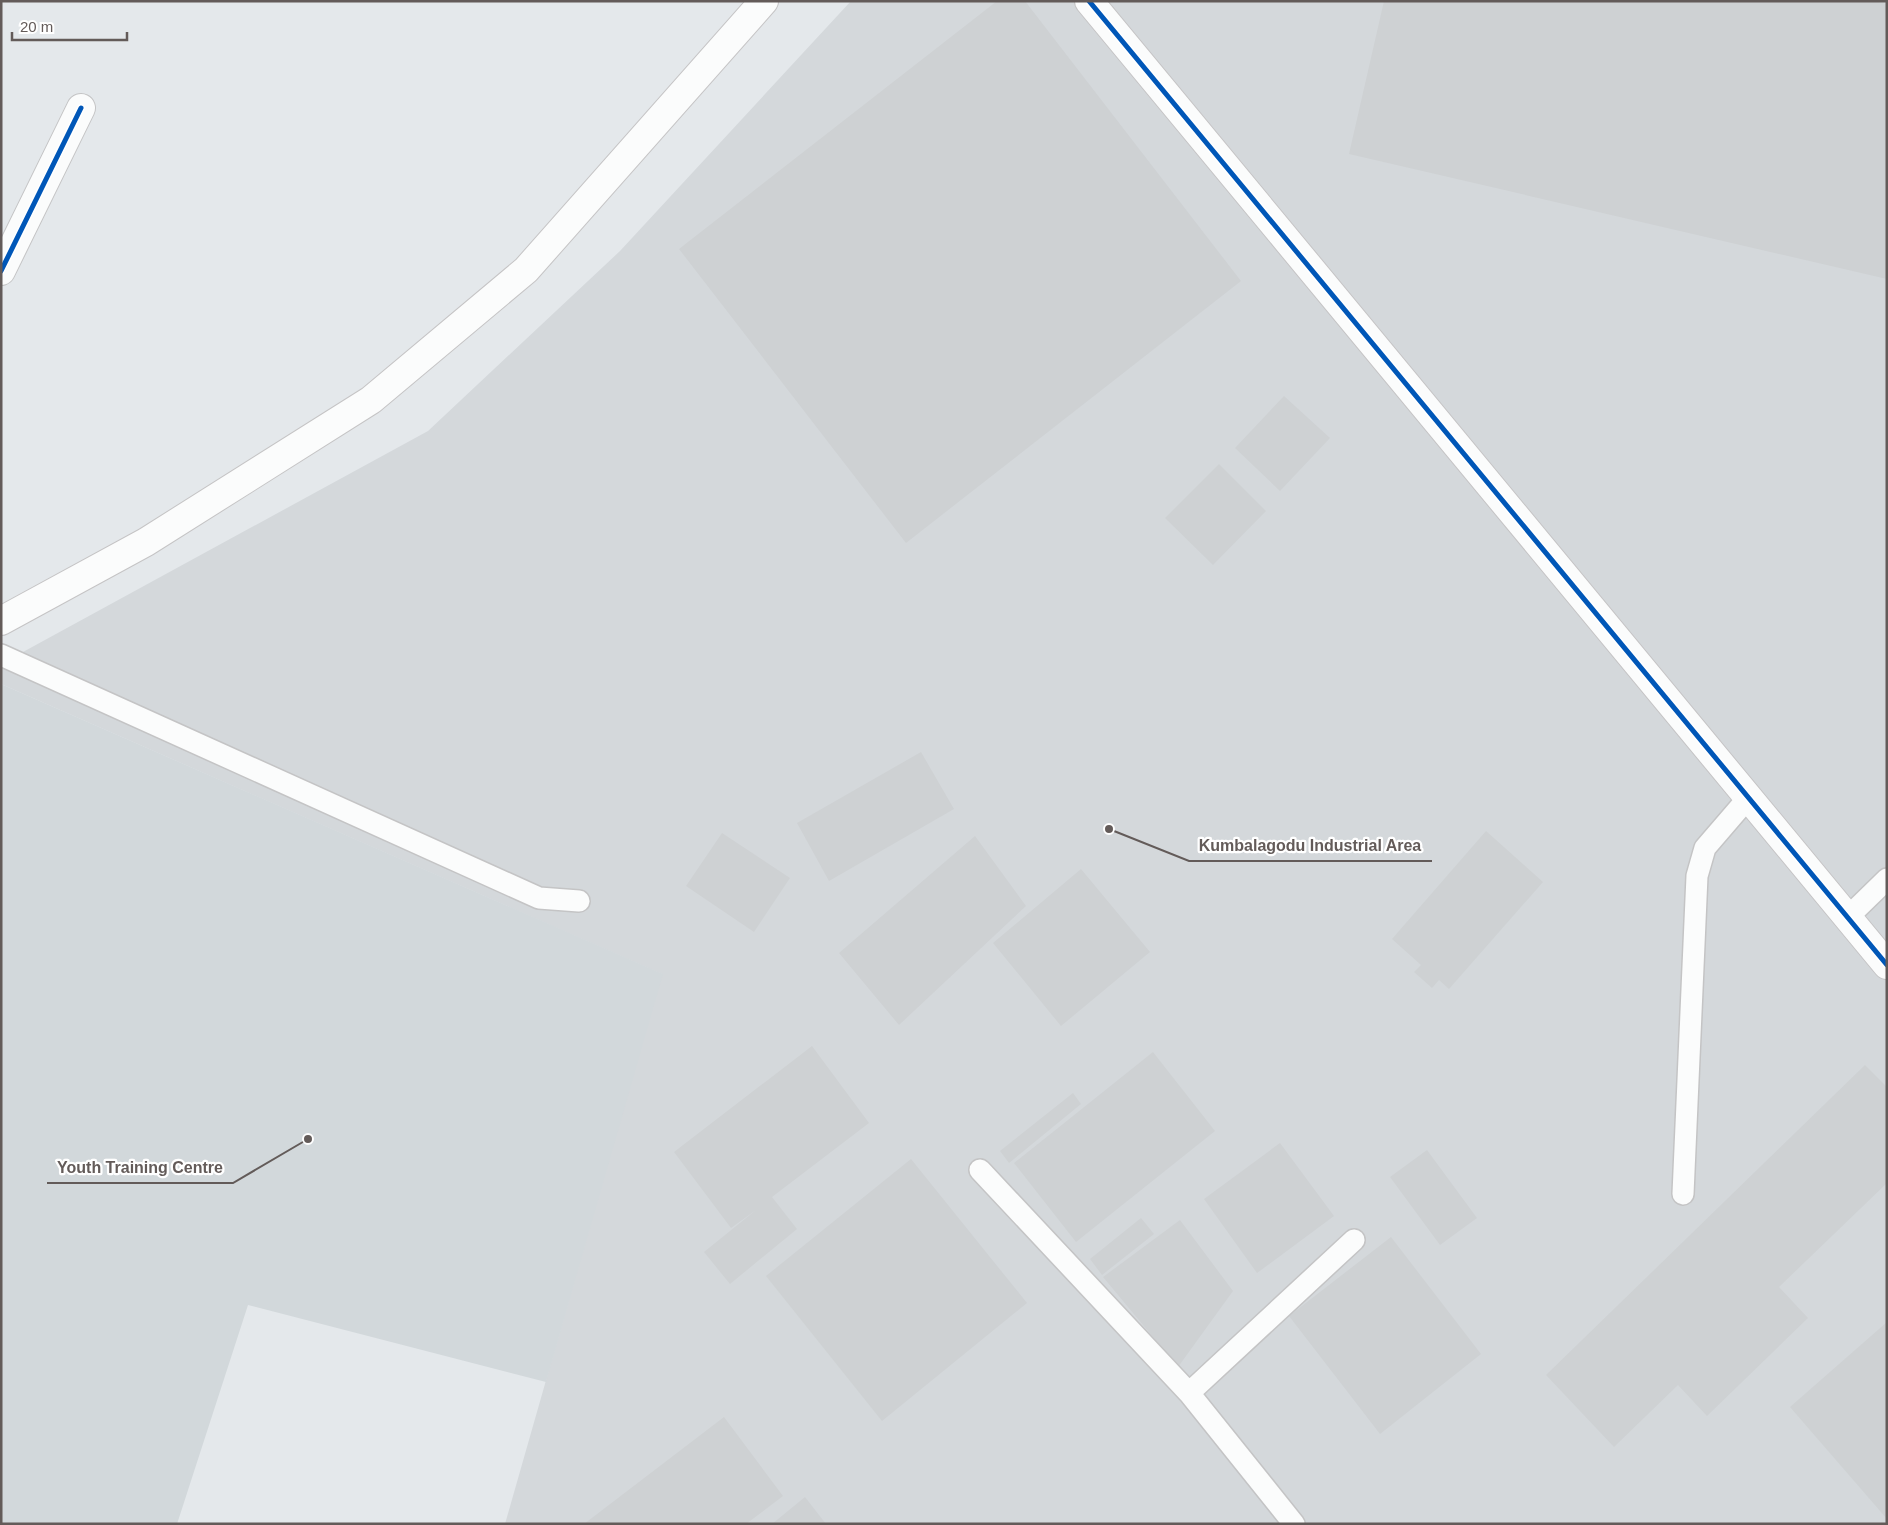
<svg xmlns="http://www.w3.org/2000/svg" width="1888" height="1525" viewBox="0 0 1888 1525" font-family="Arial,sans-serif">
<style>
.industrial{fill:#d4d8db}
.education{fill:#d2d8db}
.building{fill:#ced1d3}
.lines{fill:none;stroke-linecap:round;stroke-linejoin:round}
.lane-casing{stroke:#c4c4c5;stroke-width:24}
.street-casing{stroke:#c4c4c5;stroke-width:30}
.secondary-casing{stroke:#c5c4c5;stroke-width:30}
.lane{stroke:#fbfcfc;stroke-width:21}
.street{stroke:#fbfcfc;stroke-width:28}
.secondary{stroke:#fbfcfc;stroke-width:28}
.cycleway-casing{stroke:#fff;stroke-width:8}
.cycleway{stroke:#0057b8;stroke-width:5}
.leader{fill:none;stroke:#635b59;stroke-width:2}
.callout-dot{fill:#635b59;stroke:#fff;stroke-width:2}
.callout-label{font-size:16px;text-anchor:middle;font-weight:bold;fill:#635b59;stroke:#fff;stroke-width:4.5;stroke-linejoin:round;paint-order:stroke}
</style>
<rect width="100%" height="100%" fill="#e4e8eb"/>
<!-- industrial -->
<path class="industrial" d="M851 1H1887V1524H505L662 974 1 684V664L428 431 620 251Z"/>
<!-- education -->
<path class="education" d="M1 684 663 974 546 1382 248 1305 177 1524H1Z"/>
<!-- building -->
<path class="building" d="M997 1H1025L1241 281 906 543 679 249Z
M1384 1H1874L1887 4V279L1349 154Z
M1284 396 1330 438 1280 491 1235 448Z
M1219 464 1266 511 1213 565 1165 518Z
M921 752 954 809 829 881 797 823Z
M1486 831 1543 882 1449 989 1439 980 1432 988 1414 972 1421 965 1392 939Z
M722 833 790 878 754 932 686 886Z
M975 836 1026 906 899 1025 839 953Z
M1081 869 1150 952 1061 1026 993 943Z
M812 1046 869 1123 772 1197 797 1229 730 1284 704 1252 756 1210 731 1228 674 1152Z
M1153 1052 1215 1131 1076 1242 1014 1163Z
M1865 1065 1887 1087V1183L1779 1287 1808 1318 1707 1416 1678 1385 1614 1447 1546 1375Z
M1073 1093 1081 1104 1009 1163 1000 1151Z
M1280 1143 1334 1216 1257 1273 1204 1199Z
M1427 1150 1477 1218 1440 1245 1390 1177Z
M911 1159 1027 1303 882 1421 766 1276Z
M1141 1218 1154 1234 1102 1275 1090 1259Z
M1180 1220 1233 1291 1178 1367 1103 1277Z
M1391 1237 1481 1354 1380 1434 1289 1316Z
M1887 1322V1519L1790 1407Z
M724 1417 783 1496 746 1524H584Z
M805 1497 826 1524H772Z"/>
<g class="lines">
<!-- lane casing -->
<g class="lane-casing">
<path id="lane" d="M1 655 539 898 579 901
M1847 918 1887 879
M980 1170 1189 1393 1294 1524
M1683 1194 1697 876 1705 848 1748 798
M1189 1393 1354 1240"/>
</g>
<!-- street casing -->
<g class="street-casing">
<path id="street" d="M1 271 81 108"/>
</g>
<!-- secondary casing -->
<g class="secondary-casing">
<path id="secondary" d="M1089 1 1887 965
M1 621 146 542 371 400 526 270 764 1"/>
</g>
<!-- lane -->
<use href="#lane" class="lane"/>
<!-- street -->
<use href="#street" class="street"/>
<!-- secondary -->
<use href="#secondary" class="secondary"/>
<!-- cycleway casing -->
<g class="cycleway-casing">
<path id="cycleway" d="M1089 1 1887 965
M1 271 81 108"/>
</g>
<!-- cycleway -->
<use href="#cycleway" class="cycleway"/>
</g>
<!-- callouts -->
<path class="leader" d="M1109 829L1189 861H1432M308 1139L233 1183H47"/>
<g class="callout-dot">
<circle cx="1109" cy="829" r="5"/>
<circle cx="308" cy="1139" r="5"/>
</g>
<g class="callout-label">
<text x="1310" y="851">Kumbalagodu Industrial Area</text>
<text x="140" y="1173">Youth Training Centre</text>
</g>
<!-- border -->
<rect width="1888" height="1525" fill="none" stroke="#635b59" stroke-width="5"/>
<!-- scale -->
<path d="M12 32v8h115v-8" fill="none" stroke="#635b59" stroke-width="2.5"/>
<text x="20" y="32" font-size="15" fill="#635b59" stroke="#ffffff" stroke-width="4" paint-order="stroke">20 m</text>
</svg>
